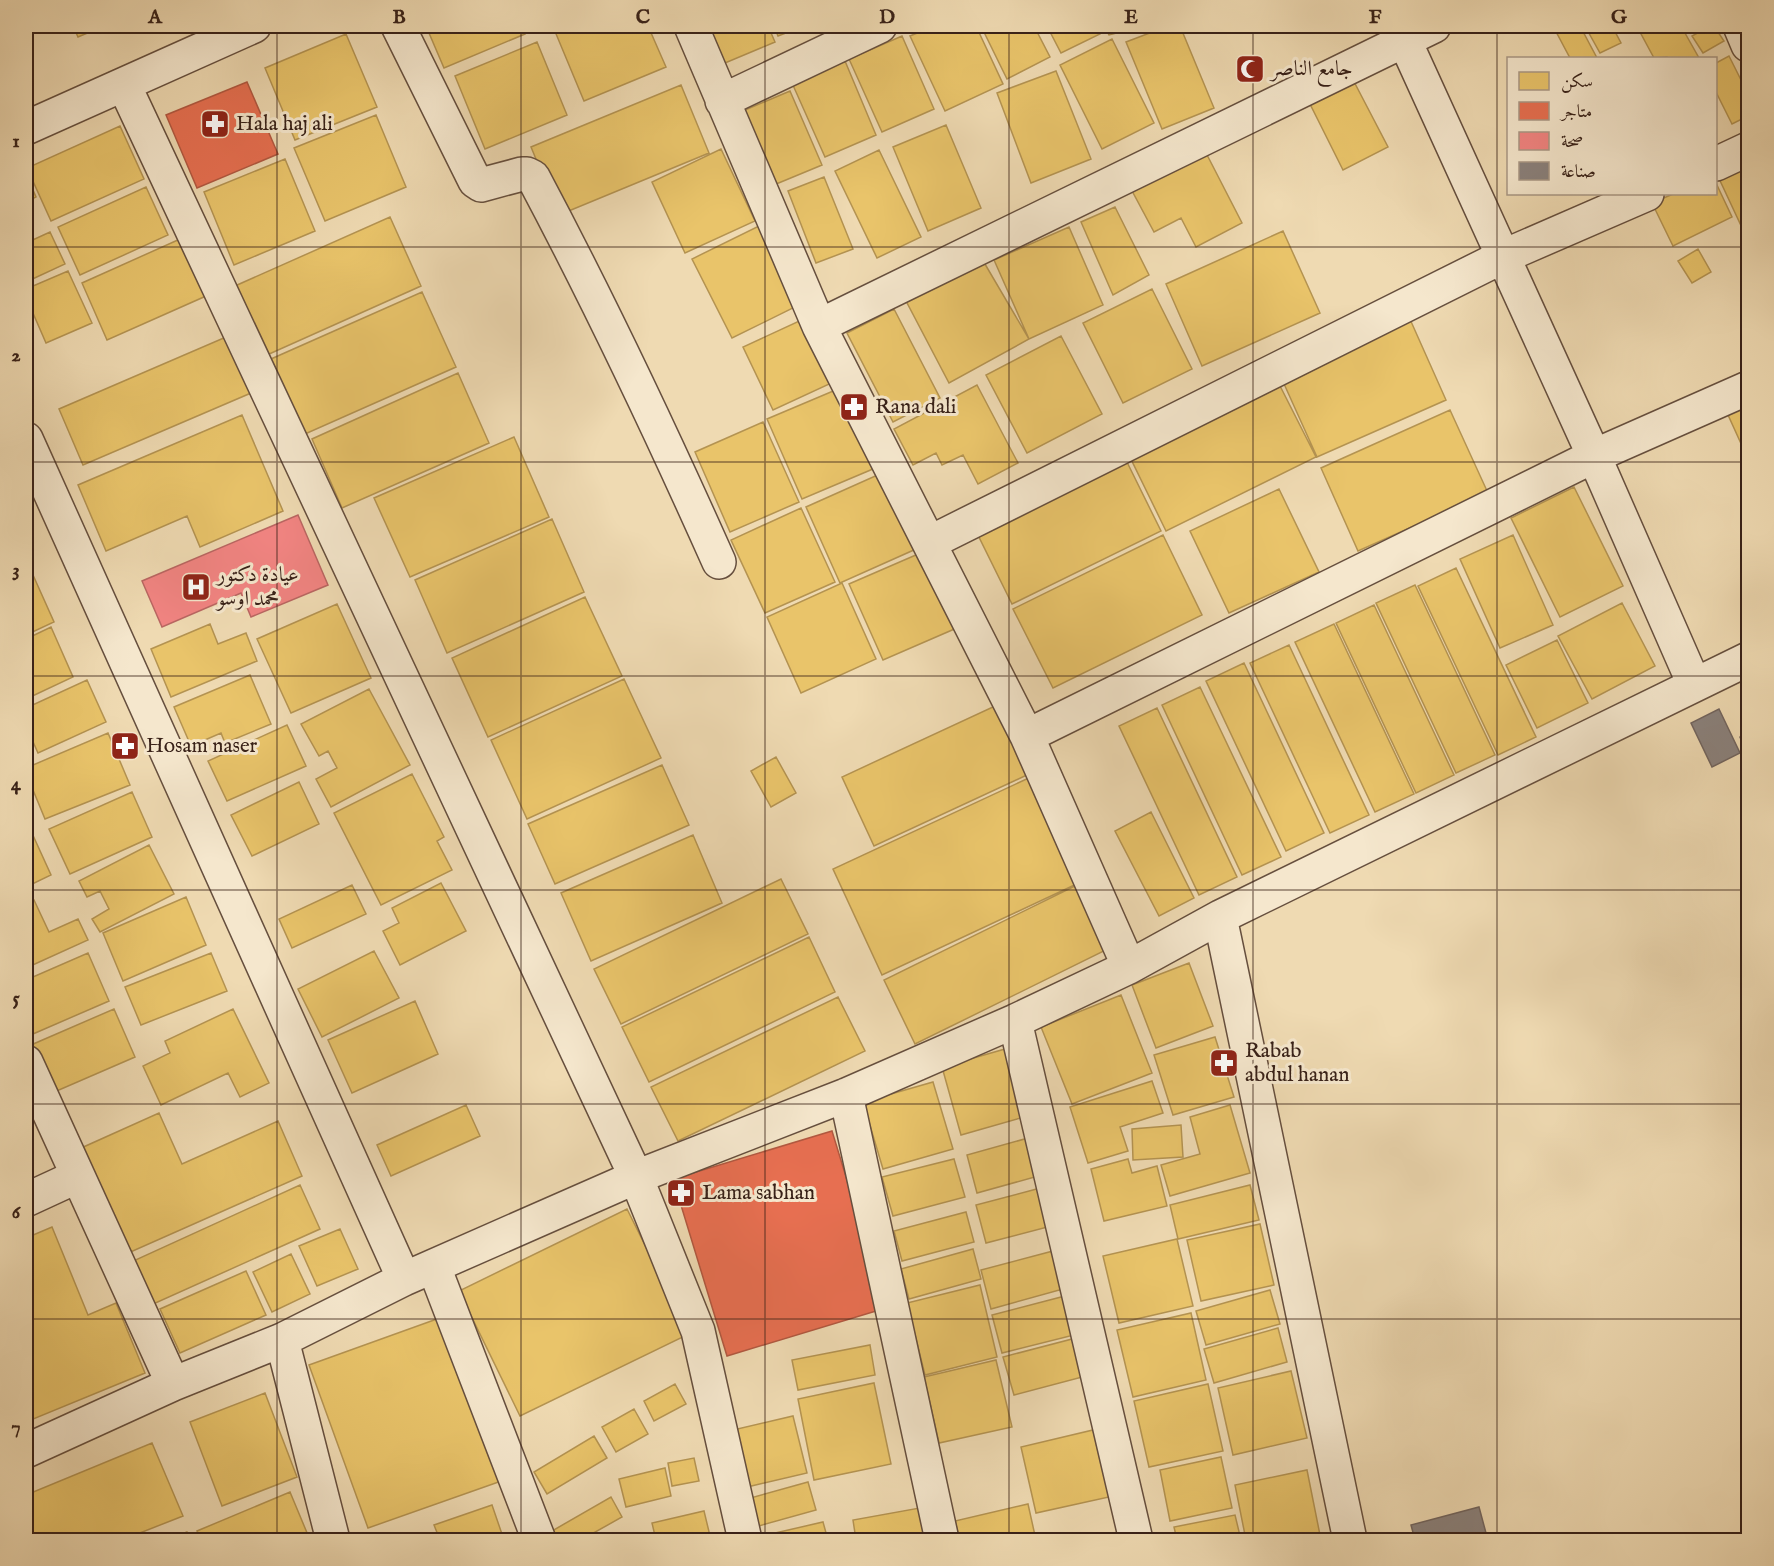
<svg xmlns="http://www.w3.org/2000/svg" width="1774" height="1566" viewBox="0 0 1774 1566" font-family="'IM FELL English',Amiri,serif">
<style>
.homes{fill:#e9c46a;stroke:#b49351;stroke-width:1.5}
.shops{fill:#e76f51;stroke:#b25840;stroke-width:1.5}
.health{fill:#f28482;stroke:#ba6662;stroke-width:1.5}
.industry{fill:#8a817c;stroke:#71645e;stroke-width:1.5}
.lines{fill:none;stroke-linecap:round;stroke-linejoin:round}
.street-casing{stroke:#664f3e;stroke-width:36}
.street{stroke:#f5e7cd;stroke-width:33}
.grid{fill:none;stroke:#382118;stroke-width:1.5;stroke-opacity:0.55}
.labels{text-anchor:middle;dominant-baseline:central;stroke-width:6;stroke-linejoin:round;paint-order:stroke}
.poi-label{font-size:21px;fill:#382118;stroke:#f5e7cd;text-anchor:start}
.neatline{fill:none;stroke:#382118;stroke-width:2}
.grid-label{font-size:20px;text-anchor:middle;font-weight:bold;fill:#382118}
</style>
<rect width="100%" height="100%" fill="#efdab2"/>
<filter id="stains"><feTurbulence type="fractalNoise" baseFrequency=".00333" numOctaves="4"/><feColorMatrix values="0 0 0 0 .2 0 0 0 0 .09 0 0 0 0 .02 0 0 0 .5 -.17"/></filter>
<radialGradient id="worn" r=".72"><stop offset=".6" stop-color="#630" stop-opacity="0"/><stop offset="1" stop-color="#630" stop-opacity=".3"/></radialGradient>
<!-- homes -->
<path class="homes" d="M73 26H104L78 37Z
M426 26H522L525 34 444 68Z
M562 26H648L666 67 584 101 554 29Z
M709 26H768L775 42 725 63Z
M774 26H804L778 36Z
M934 26H976L1003 84 945 111 910 36Z
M981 26H1034L1050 57 1007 79Z
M1047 26H1096L1100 34 1061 53Z
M1104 26H1145L1109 35Z
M1168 26H1180L1214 108 1162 129 1126 42Z
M1553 26H1580L1597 58H1570Z
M1585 26H1612L1621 43 1600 53Z
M1652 26H1681L1699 58H1667V57L1654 58 1640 32Z
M1710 26H1714L1724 41 1703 53 1692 36Z
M346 34 377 107 295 140 265 68Z
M902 36 934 109 882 132 849 59Z
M1112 39 1154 123 1102 149 1060 65Z
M537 42 567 115 485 149 455 76Z
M1729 56 1748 94V116L1732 124 1716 92V63Z
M845 61 876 135 825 157 792 83Z
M1056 71 1091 159 1031 183 997 93Z
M1350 74 1388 147 1343 170 1306 96Z
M681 85 709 153 559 215 531 147Z
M790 91 822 165 769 187 738 113Z
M376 115 406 187 325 221 294 148Z
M946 125 981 208 928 231 893 147Z
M120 126 144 179 51 221 27 168Z
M721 149 755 221 685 253 652 182Z
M1204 149 1242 223 1196 247 1181 218 1154 232 1130 187Z
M879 150 921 237 877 258 835 171Z
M1748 156V230L1744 232 1716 172Z
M285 159 315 231 234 265 204 192Z
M26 174 36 197 26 202Z
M824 177 853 249 816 263 788 191Z
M1716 183 1732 217 1673 246 1652 203 1673 194H1716Z
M146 187 168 235 80 275 58 227Z
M1115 207 1149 275 1113 295 1081 222Z
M390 217 421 286 267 355 235 286Z
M761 225 801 304 732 338 692 259Z
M1069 227 1103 305 1029 339 994 260Z
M1283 231 1320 313 1202 366 1166 284Z
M50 232 65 264 26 282V243Z
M180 239 206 296 107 340 82 283Z
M1698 249 1711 272 1692 283 1678 261Z
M982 259 1029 339 949 383 905 299Z
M68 271 92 323 46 343 26 297V289Z
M1152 289 1192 369 1123 403 1083 323Z
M422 292 456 367 305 434 271 359Z
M894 309 940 398 893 422 847 333Z
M808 317 838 380 773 410 743 347Z
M1409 317 1446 400 1317 457 1280 375Z
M1061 336 1102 414 1027 453 986 375Z
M226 337 251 393 83 465 59 409Z
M458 373 489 443 342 508 312 439Z
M1276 378 1316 457 1166 531 1127 451Z
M977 385 1018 463 978 484 963 455 942 465 936 453 913 465 894 429Z
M845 386 880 466 802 499 767 419Z
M1748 395V459L1724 406Z
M1450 410 1488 493 1358 551 1321 468Z
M242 415 283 511 200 547 187 516 106 551 78 485Z
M763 422 799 502 730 532 695 452Z
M514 437 549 517 410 577 374 498Z
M1122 452 1161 531 1012 604 973 525Z
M882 473 916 549 840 583 806 507Z
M1574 487 1623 586 1560 617 1511 518Z
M1279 489 1319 572 1229 613 1190 531Z
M801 508 835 582 765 613 731 540Z
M552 519 584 592 447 653 415 580Z
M1163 535 1202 615 1053 688 1013 609Z
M1513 535 1553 625 1500 648 1460 559Z
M925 551 959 627 883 660 849 584Z
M1456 568 1536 737 1498 755 1418 586Z
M33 575 54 622 26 635V579Z
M842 583 876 659 801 693 767 617Z
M1415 585 1495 755 1456 773 1376 603Z
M585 597 622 676 488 737 452 658Z
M1622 603 1655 666 1592 699 1558 636Z
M337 604 371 678 291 713 257 639Z
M1374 605 1454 775 1416 793 1336 623Z
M210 624 218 644 246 633 257 661 171 697 151 649Z
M1334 624 1414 794 1375 812 1295 642Z
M51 627 73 677 26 699V639Z
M1557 640 1588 703 1537 728 1506 665Z
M1289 645 1369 815 1330 833 1250 663Z
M1244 663 1324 833 1286 851 1206 681Z
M250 675 271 724 225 743 221 733 191 746 174 707Z
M624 679 661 758 527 819 491 740Z
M87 680 106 722 38 753 26 726V708Z
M1200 687 1281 857 1242 875 1162 705Z
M369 689 410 765 331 807 316 779 337 768 328 751 319 756 301 724Z
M995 706 1027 775 874 846 842 777Z
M1157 708 1237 877 1199 895 1119 726Z
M287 725 306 766 227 801 208 761Z
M108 733 130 785 45 819 26 773V768Z
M776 757 796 793 771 807 751 771Z
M662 765 689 825 555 884 528 824Z
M412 774 444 837 437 841 452 870 381 905 334 813Z
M1033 776 1083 881 882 975 833 869Z
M299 782 319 824 252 856 231 815Z
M132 792 152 837 70 874 49 829Z
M1151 812 1194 898 1159 916 1115 831Z
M26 820 51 875 26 887Z
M693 835 722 903 591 961 561 893Z
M149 845 174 894 100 932 92 919 109 909 100 891 87 897 79 881Z
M781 879 808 934 621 1024 594 969Z
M1085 881 1116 945 915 1044 884 980Z
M441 883 466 931 400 965 383 931 399 923 392 908Z
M352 885 366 914 292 948 279 919Z
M186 897 206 945 123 981 103 933Z
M34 900 49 932 78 919 88 940 26 968V904Z
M809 937 835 992 649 1082 622 1027Z
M374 951 399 998 322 1037 298 989Z
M88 953 109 1001 26 1037V980Z
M211 953 227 991 141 1025 125 987Z
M1189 963 1213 1026 1156 1048 1132 985Z
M1121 995 1152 1073 1072 1104 1041 1027Z
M838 997 865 1051 678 1141 651 1087Z
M415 1001 438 1054 352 1093 328 1040Z
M114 1009 135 1057 52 1093 31 1045Z
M233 1009 269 1083 240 1097 228 1073 161 1105 143 1066 170 1053 165 1041Z
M1215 1037 1234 1097 1173 1115 1154 1055Z
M1012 1047 1031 1115 961 1135 942 1067Z
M1152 1081 1163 1113 1120 1127 1128 1151 1088 1163 1070 1107Z
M933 1082 953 1149 883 1169 863 1102Z
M466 1105 480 1136 391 1176 377 1145Z
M1230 1105 1250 1173 1170 1196 1161 1165 1200 1154 1190 1117Z
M159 1113 182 1164 278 1121 302 1176 126 1254 79 1149Z
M1181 1125 1183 1157 1133 1160 1132 1129Z
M1039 1135 1049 1173 977 1193 967 1155Z
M954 1159 965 1197 893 1216 882 1177Z
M1128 1159 1132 1173 1157 1166 1167 1206 1104 1221 1091 1169Z
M26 1163 31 1177 26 1179Z
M300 1185 320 1229 151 1305 131 1262Z
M1250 1185 1259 1220 1178 1239 1170 1205Z
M1048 1186 1059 1224 986 1243 976 1205Z
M627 1209 689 1334 520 1416 459 1291Z
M966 1212 974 1242 902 1261 894 1231Z
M1260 1224 1274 1285 1201 1301 1187 1240Z
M52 1227 88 1315 116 1303 145 1373 26 1422V1238Z
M340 1229 358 1269 317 1286 299 1246Z
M1177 1239 1193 1306 1119 1323 1103 1256Z
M973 1249 981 1279 909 1299 901 1269Z
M1053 1251 1063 1289 991 1309 981 1270Z
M291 1254 310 1294 272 1312 253 1272Z
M246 1271 266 1315 180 1353 160 1309Z
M980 1285 997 1357 925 1375 907 1303Z
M1270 1290 1280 1324 1206 1345 1196 1311Z
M1065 1296 1074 1335 1002 1353 992 1315Z
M1191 1313 1206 1380 1133 1397 1117 1330Z
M448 1315 507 1479 368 1528 309 1365Z
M1278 1328 1287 1362 1214 1383 1204 1349Z
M1076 1338 1086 1376 1014 1395 1003 1357Z
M870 1345 875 1375 798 1390 792 1360Z
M996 1360 1012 1427 939 1443 924 1377Z
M1291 1371 1307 1438 1233 1455 1218 1388Z
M874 1383 891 1464 814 1480 798 1399Z
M675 1384 686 1404 654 1421 644 1401Z
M1208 1384 1223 1451 1149 1467 1134 1401Z
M265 1393 297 1477 222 1506 190 1422Z
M634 1409 648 1434 616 1452 602 1427Z
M793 1416 807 1473 747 1487 733 1430Z
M1093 1430 1109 1497 1036 1513 1021 1447Z
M594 1436 607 1458 547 1494 534 1472Z
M152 1443 183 1516 122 1540H26V1495Z
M1221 1457 1232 1508 1170 1521 1160 1470Z
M694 1458 699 1481 672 1486 668 1463Z
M665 1468 671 1496 626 1507 619 1479Z
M1307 1470 1321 1540H1246L1235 1485Z
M808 1482 816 1510 755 1527 747 1499Z
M290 1492 310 1540H201L197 1531Z
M611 1497 622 1517 581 1540H558L552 1531Z
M1028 1504 1036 1540H960L955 1521Z
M492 1505 504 1540H440L434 1525Z
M925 1507 931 1540H856L853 1520Z
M704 1511 711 1540H656L652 1523Z
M1235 1515 1241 1540H1177L1174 1527Z
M823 1522 828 1540H763L762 1536Z
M187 1532 191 1540H166Z"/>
<!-- shops -->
<path class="shops" d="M247 82 278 154 197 188 166 115Z
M832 1131 886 1308 727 1356 673 1179Z"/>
<!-- health -->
<path class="health" d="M298 515 328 585 251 617 241 593 162 627 142 581Z"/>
<!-- industry -->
<path class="industry" d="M1719 709 1740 753 1712 767 1691 723Z
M1748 733V752L1747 753 1740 737Z
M1479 1507 1486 1533 1456 1540H1415L1411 1525Z"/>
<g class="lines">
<!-- street casing -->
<g class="street-casing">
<path id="street" d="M398 26 475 181 481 185 522 174H527L533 177C600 303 661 432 719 562
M691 26 819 326 1027 736 1129 967
M1398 26 1594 456 1694 684
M1740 26 1748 45
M124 85 636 1177 698 1331 745 1540
M722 101 880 26
M26 128 254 26
M1716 164 1748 149
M819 326 1434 26
M26 439 404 1279
M929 543 1502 257 1647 194
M1027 736 1594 456 1748 388
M1220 917 1350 1540
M1015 1021 1136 1540
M26 1062 173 1384
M846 1095 942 1540
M26 1200 78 1176
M434 1267 539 1540
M282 1340 333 1540
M26 1451 173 1384 282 1340 404 1279 636 1177 846 1095 1015 1021 1129 967 1220 917 1748 659"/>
</g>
<!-- street -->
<use href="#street" class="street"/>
</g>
<!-- grid -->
<path class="grid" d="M277 26V1540M521 26V1540M765 26V1540M1009 26V1540M1253 26V1540M1497 26V1540M26 247H1748M26 462H1748M26 676H1748M26 890H1748M26 1104H1748M26 1319H1748"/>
<!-- icons -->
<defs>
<g id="mosque-square" transform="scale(1.5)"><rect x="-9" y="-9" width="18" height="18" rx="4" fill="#8f2418" stroke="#f5e7cd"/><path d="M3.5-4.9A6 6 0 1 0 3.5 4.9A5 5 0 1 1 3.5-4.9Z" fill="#fff"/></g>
<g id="pharmacy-square" transform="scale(1.5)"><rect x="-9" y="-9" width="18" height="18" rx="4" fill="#8f2418" stroke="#f5e7cd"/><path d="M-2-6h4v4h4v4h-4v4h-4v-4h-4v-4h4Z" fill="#fff"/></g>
<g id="hospital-square" transform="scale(1.5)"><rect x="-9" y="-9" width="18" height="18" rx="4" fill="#8f2418" stroke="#f5e7cd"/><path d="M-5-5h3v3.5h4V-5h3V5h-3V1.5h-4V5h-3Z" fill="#fff"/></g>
</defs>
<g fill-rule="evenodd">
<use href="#mosque-square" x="1250" y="69"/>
<use href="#pharmacy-square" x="215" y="124"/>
<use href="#pharmacy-square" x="854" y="407"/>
<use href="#hospital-square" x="196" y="587"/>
<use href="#pharmacy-square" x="125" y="746"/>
<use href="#pharmacy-square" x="1224" y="1063"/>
<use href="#pharmacy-square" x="681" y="1193"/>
</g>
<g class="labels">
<!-- poi labels -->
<g class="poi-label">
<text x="1271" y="69">جامع الناصر</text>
<text x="236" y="124">Hala haj ali</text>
<text x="875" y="407">Rana dali</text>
<text x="217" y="575">عيادة دكتور<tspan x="217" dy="24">محمد اوسو</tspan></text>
<text x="146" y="746">Hosam naser</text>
<text x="1245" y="1051">Rabab<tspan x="1245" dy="24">abdul hanan</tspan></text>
<text x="702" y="1193">Lama sabhan</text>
</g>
</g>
<!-- margin -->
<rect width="1774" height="1566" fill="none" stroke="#efdab2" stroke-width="66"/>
<!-- legend -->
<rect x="1507" y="57" width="210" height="138" fill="#f5e7cd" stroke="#a99885" stroke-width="1.5"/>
<rect x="1519" y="72" width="30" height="18" fill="#e9c46a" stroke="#a99885" stroke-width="1.5"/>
<text x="1561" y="87" font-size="18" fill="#382118">سكن</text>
<rect x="1519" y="102" width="30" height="18" fill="#e76f51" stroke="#a99885" stroke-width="1.5"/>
<text x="1561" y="117" font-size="18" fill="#382118">متاجر</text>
<rect x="1519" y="132" width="30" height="18" fill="#f28482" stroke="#a99885" stroke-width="1.5"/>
<text x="1561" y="147" font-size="18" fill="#382118">صحة</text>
<rect x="1519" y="162" width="30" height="18" fill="#8a817c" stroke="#a99885" stroke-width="1.5"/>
<text x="1561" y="177" font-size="18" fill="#382118">صناعة</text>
<rect x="33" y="33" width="1708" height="1500" class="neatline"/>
<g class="grid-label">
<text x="155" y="23">A</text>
<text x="399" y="23">B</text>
<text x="643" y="23">C</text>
<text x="887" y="23">D</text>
<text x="1131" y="23">E</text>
<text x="1375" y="23">F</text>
<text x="1619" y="23">G</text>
<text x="16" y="147">1</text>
<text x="16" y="361">2</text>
<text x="16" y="576">3</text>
<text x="16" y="790">4</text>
<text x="16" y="1004">5</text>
<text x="16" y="1218">6</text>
<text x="16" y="1433">7</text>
</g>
<rect width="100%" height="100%" filter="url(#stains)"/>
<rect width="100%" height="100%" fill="url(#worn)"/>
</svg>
